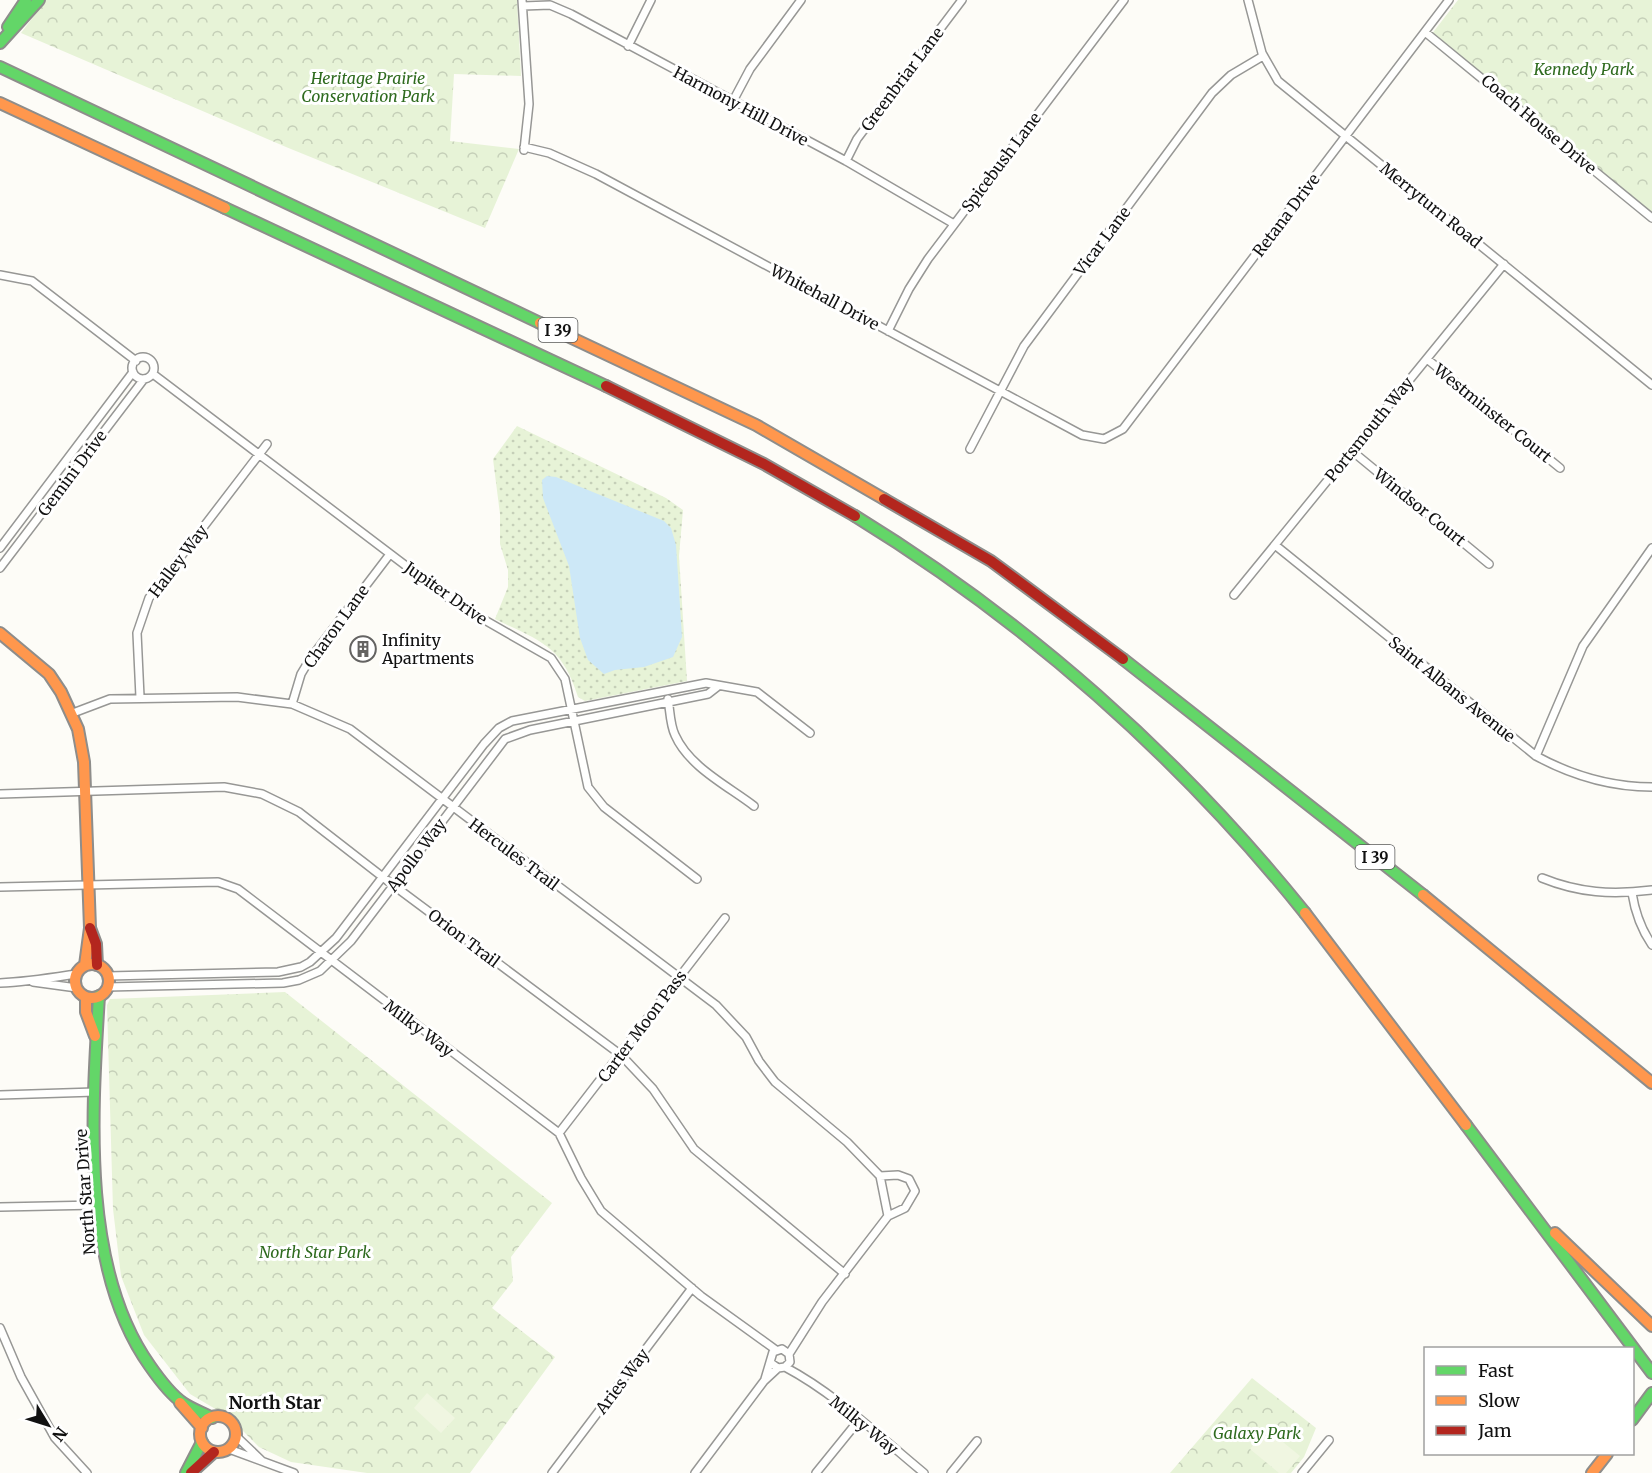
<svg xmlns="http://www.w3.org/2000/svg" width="1652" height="1473" viewBox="0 0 1652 1473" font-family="Merriweather,serif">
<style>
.grass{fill:url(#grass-dots)}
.park{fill:url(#park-crowns)}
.pitch{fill:#f0f6e1}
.water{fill:#cde8f7}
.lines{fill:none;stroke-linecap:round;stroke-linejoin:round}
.street-casing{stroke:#979795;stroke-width:10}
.fast-casing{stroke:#8e8d8b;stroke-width:14}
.slow-casing{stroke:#8e8d8b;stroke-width:14}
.jam-casing{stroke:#8e8d8b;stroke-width:14}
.street{stroke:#fffffe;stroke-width:7}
.fast{stroke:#63d668;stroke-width:10}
.slow{stroke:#ff974d;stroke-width:10}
.jam{stroke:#b3261e;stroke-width:10}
.labels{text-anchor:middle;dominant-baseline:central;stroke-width:6;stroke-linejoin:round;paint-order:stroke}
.shield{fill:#fff;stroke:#585858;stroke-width:1.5}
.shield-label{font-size:15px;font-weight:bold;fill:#111}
.park-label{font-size:16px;font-style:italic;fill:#2f6b1f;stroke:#fff}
.street-label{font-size:16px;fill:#111;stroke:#fff}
.poi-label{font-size:16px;fill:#111;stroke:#fff;text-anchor:start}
.neighbourhood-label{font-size:18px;font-weight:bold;fill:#111;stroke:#fff}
</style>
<defs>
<pattern id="grass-dots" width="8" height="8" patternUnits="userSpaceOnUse" patternTransform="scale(1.5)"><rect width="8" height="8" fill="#e7f3d7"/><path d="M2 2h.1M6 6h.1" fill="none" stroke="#c5cfb8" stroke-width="1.8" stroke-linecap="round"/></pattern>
<pattern id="park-crowns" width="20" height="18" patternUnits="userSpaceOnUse" patternTransform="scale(1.5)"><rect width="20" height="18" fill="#e7f3d7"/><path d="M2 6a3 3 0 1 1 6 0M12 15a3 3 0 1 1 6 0" fill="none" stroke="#c5cfb8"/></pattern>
</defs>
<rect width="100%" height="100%" fill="#fdfcf7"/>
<!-- grass -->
<path class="grass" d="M517 426 666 498 683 510 679 556 687 681 585 701 578 697C562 645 540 641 495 619L508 587V570L500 544V514L493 459Z"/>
<!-- park -->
<path class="park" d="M46 0H517L521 76 454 74 450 141 519 149 485 228 286 147 21 33Z
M1458 0H1652V212L1431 35Z
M285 992 552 1203 511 1257 513 1281 492 1308 555 1357 470 1473H367L291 1462 259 1447 229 1417 190 1394 144 1335 121 1276 113 1209 107 1005 110 999Z
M1252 1378 1316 1428 1304 1457 1291 1473H1170Z"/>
<!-- pitch -->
<path class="pitch" d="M427 1393 455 1418 441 1433 414 1408Z
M1267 1429 1300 1456 1286 1473H1279L1250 1449Z"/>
<!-- water -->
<path class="water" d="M547 476 556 477 664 521 671 528 676 545 682 637 673 657 644 667 615 670 604 674 588 660 580 638 569 566 543 498 542 480Z"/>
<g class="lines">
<!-- street casing -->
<g class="street-casing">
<path id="street" d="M522 0 529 104 524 150
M1248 0 1262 53 1278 81 1652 385
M523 6 550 5 571 14 846 161 954 224
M1425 32 1652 218
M628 46 651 0
M733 101 750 69 801 0
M524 147 549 153 596 174 1082 435 1104 439 1123 429 1449 0
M846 161 857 139 962 0
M0 275 32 281 136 361
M888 331 909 289 928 259 1124 0
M132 368a11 11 0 1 1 22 0a11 11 0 1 1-22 0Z
M1427 359 1560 468
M153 374 455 603 551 658 565 679 588 787 604 807 697 879
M970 449 1024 346 1212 93 1231 75 1263 56
M1352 451 1489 564
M1275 545 1536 756C1573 776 1610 787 1652 787
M0 548 133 372
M0 568 144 379
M1234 595 1504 264
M140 697 137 633 149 598 267 444
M668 699C670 710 670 725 675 735 689 767 728 786 754 806
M292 704 301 674 310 659 390 554
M73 713 110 699 237 697 292 704 350 729 716 1005 746 1037 759 1061 775 1082 847 1142 880 1176
M1536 756 1583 646 1652 548
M0 794 224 787 262 794 299 812 393 885 621 1055 653 1089 694 1149 845 1274
M1542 878C1579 893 1612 895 1652 890
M0 887 218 882 238 889 559 1133 581 1178 601 1211 701 1296 776 1350
M1632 893C1635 912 1641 929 1652 945
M108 976 278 972 301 967 310 962 336 938 484 744 499 728 512 721 706 683 757 692 810 733
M33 982 77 988
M0 983C26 982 50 978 76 974
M107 987 283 983 299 980 320 971 351 941 505 739 530 730 708 694 717 687
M0 1095 95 1092
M559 1133 725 918
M880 1176 888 1216
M0 1207 98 1205
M0 1328 21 1377 55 1438 87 1473
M789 1354 822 1302 888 1216 905 1208 915 1191 909 1179 898 1175 880 1176
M785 1367C836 1394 880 1437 924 1473
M765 1379 773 1352 782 1349 789 1354 790 1362 785 1367 778 1368 771 1363
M236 1436 261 1460
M229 1449 294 1473
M552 1473 692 1288
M695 1473 764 1381 778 1368
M816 1473 859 1420
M951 1473 977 1441
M1302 1473 1329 1440"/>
</g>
<!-- fast casing -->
<g class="fast-casing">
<path id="fast" d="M8 27 26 0
M0 43 39 0
M0 67 540 323
M225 208 606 386
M855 516C1026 621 1179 756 1305 913
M1123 659 1423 895
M99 996C92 1111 80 1268 150 1366 159 1379 170 1394 183 1403 192 1409 203 1413 212 1418
M1466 1125 1652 1373
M1632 1420 1652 1393
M186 1473 202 1442"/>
</g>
<!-- slow casing -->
<g class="slow-casing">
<path id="slow" d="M0 103 225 208
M540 323 756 425 884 499
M0 633 49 674 61 692 78 729 84 762 90 928 85 965
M1423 895 1652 1083
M1305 913 1466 1125
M75 981a17 17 0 1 1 34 0a17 17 0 1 1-34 0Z
M86 997V1012L95 1036
M1555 1233 1652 1326
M180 1403 202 1428
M200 1434a18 18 0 1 1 36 0a18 18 0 1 1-36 0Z
M1592 1473 1607 1454"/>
</g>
<!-- jam casing -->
<g class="jam-casing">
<path id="jam" d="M606 386 764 464 855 516
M884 499 991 561 1123 659
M90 928 96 944 97 965
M191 1473 214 1452"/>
</g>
<!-- street -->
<use href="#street" class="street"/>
<!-- fast -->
<use href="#fast" class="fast"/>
<!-- slow -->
<use href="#slow" class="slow"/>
<!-- jam -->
<use href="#jam" class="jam"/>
</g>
<!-- icons -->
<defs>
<g id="building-ring" transform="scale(1.35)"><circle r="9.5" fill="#fff" stroke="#646362" stroke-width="1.5"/><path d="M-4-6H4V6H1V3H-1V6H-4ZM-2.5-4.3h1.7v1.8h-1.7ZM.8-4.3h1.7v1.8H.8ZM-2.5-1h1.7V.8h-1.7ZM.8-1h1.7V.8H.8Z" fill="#646362"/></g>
</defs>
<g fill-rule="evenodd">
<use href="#building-ring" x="363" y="649"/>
</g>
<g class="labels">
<!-- shield labels -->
<g class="shield">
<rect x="538.5" y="318" width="39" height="24" rx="4.5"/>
<rect x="1355.5" y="845" width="39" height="24" rx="4.5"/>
</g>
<g class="shield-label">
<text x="558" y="330">I 39</text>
<text x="1375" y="857">I 39</text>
</g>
<!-- park labels -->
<g class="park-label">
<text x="1584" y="69">Kennedy Park</text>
<text x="368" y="78">Heritage Prairie<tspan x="368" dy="18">Conservation Park</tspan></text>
<text x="315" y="1252">North Star Park</text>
<text x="1257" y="1433">Galaxy Park</text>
</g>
<!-- street labels -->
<g class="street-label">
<text transform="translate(902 79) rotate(-53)">Greenbriar Lane</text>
<text transform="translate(741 106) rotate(28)">Harmony Hill Drive</text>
<text transform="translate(1539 124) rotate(40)">Coach House Drive</text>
<text transform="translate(1001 162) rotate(-53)">Spicebush Lane</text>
<text transform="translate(1431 205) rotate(39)">Merryturn Road</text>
<text transform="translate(1286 215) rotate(-53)">Retana Drive</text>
<text transform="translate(1102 241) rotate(-53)">Vicar Lane</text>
<text transform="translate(825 297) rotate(28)">Whitehall Drive</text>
<text transform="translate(1493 413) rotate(39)">Westminster Court</text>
<text transform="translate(1369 429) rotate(-51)">Portsmouth Way</text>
<text transform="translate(72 473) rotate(-53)">Gemini Drive</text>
<text transform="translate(1420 507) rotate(39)">Windsor Court</text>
<text transform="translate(178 561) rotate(-53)">Halley Way</text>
<text transform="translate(446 593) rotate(35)">Jupiter Drive</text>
<text transform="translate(336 626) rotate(-54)">Charon Lane</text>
<text transform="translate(1452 689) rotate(39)">Saint Albans Avenue</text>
<text transform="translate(514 854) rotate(37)">Hercules Trail</text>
<text transform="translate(416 855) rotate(-53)">Apollo Way</text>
<text transform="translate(464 938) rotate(37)">Orion Trail</text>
<text transform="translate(642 1026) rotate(-53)">Carter Moon Pass</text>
<text transform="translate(419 1028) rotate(37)">Milky Way</text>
<text transform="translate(85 1192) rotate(-94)">North Star Drive</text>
<text transform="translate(622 1381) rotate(-53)">Aries Way</text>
<text transform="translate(864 1425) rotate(39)">Milky Way</text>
</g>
<!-- poi labels -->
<g class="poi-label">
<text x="382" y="640">Infinity<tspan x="382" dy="18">Apartments</tspan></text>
</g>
<!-- neighbourhood labels -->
<g class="neighbourhood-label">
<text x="275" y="1402">North Star</text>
</g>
</g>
<!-- legend -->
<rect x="1424" y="1347" width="210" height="108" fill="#ffffff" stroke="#a0a0a0" stroke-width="1.5"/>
<rect x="1436" y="1366" width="30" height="9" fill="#63d668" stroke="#a0a0a0" stroke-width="1.5"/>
<text x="1478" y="1377" font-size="18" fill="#111111">Fast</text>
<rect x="1436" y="1396" width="30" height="9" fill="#ff974d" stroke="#a0a0a0" stroke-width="1.5"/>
<text x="1478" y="1407" font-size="18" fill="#111111">Slow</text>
<rect x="1436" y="1426" width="30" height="9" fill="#b3261e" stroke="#a0a0a0" stroke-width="1.5"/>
<text x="1478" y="1437" font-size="18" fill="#111111">Jam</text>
<!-- north arrow -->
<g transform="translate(48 1425) rotate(128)" stroke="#ffffff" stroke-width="4.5" paint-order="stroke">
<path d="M0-4.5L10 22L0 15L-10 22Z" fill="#111111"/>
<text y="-9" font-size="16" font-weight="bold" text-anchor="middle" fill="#111111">N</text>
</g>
</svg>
